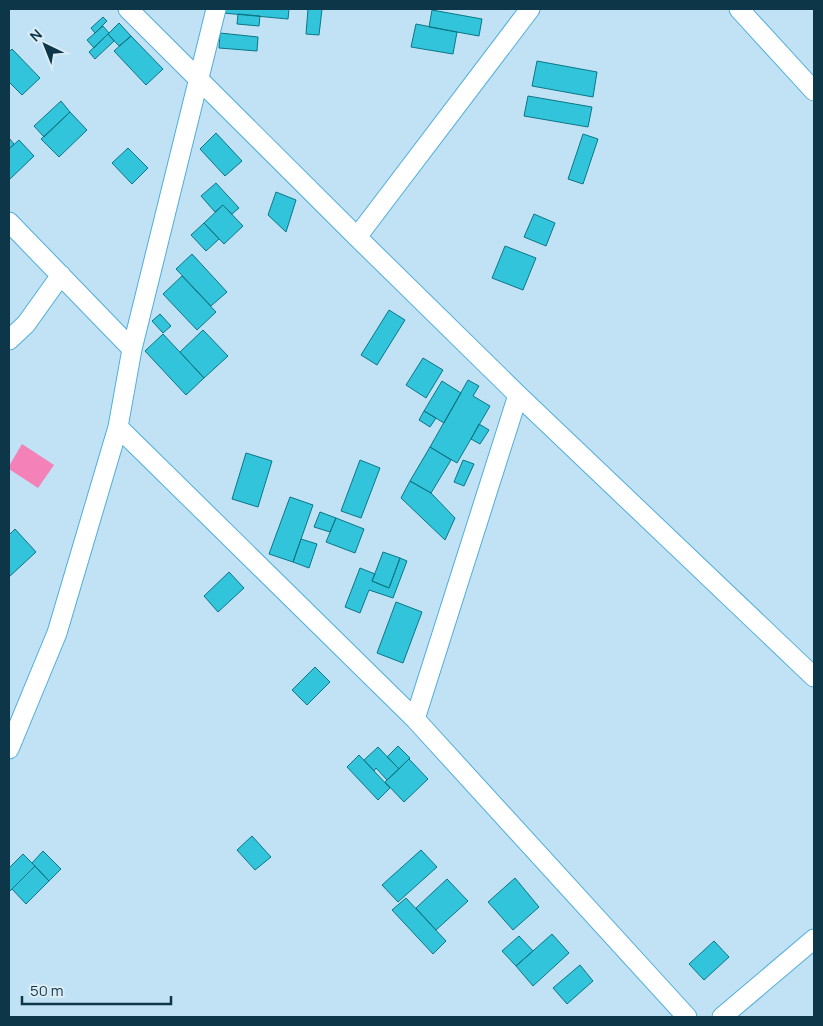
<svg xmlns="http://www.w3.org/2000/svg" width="823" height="1026" viewBox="0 0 823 1026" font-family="Manrope,sans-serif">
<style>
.forest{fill:#f482b8}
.building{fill:#31c4db;stroke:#0c7686}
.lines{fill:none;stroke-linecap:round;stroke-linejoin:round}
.minor-casing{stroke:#4faeda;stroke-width:21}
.minor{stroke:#fff;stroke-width:19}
</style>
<rect width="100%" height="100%" fill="#c0e2f4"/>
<!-- forest -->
<path class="forest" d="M22 444 54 465 38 488 9 469V466Z"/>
<!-- building -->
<path class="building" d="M224 9H289L288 19 223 13Z
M308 9H322L319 35 306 34Z
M432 10 482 19 479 36 429 27Z
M238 14 260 16 259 26 237 24Z
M103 17 107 21 95 33 91 28Z
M119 23 131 36 119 46 108 34Z
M416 24 457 32 453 54 411 47Z
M103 26 109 33 94 48 87 40Z
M220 33 258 37 257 51 219 48Z
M108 34 114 41 95 59 89 52Z
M131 36 163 69 146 85 114 51Z
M12 49 40 78 22 95 9 82V52Z
M537 61 597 72 593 97 532 86Z
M528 96 592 107 588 127 524 116Z
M61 101 70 112 44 137 34 126Z
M70 112 87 130 59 157 41 139Z
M216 133 242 161 225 176 200 149Z
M583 134 598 139 583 184 568 179Z
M9 138 14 144 9 149Z
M19 140 34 156 9 180V149Z
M128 148 148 168 132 184 112 163Z
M216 183 239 208 232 214 223 205 215 212 201 196Z
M276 192 296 200 286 232 268 215Z
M223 205 243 226 224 244 204 223Z
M534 214 555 223 546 246 524 237Z
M204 223 219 239 206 251 191 235Z
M505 246 536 258 523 290 492 278Z
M192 254 227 292 211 306 176 269Z
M182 276 216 312 197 330 163 294Z
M389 310 405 320 377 365 361 355Z
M160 314 171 326 163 333 152 321Z
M203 330 228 356 204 378 180 352Z
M163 334 204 378 186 395 145 351Z
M423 358 443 370 426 398 406 385Z
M468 380 479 386 473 396 490 406 457 463 430 447Z
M442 381 461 393 444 423 424 411Z
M424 411 436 418 430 427 419 420Z
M479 424 489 430 480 444 471 439Z
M430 447 451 460 431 493 410 481Z
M246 453 272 461 258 507 232 499Z
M360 460 380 468 361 518 341 511Z
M463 460 474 464 464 486 454 482Z
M410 481 431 493 455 518 445 540 401 498Z
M290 497 313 505 293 562 269 554Z
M320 512 336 518 330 532 314 527Z
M336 518 364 529 355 553 326 542Z
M15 529 36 552 9 577V535Z
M301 539 317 544 309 568 293 562Z
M383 552 400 558 389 588 372 581Z
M400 558 407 561 393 598 369 590 360 613 345 607 360 568 375 574 372 581 389 588Z
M229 572 244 588 218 612 204 596Z
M396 602 422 612 403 663 377 653Z
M315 667 330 682 307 705 292 690Z
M398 746 410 758 399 769 387 757Z
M378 747 399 769 387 780 376 768 374 771 364 760Z
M359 755 390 788 378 800 347 767Z
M409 759 428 779 404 802 385 782Z
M252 836 271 857 255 870 237 850Z
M421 850 437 867 398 902 382 885Z
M43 851 61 869 49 881 32 863Z
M23 854 35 866 9 892V868Z
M35 866 49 881 26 904 12 889Z
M515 878 539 907 513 930 488 902Z
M447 879 468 901 436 930 416 908Z
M406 898 446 941 433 954 392 910Z
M552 934 569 953 533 986 516 966Z
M519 936 533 951 516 966 502 951Z
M714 941 729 957 704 980 689 964Z
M580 965 593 981 567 1004 553 988Z"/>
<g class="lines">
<!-- minor casing -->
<g class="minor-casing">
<path id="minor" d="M128 9 357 237 518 395 814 677
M739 9 814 91
M9 222 132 349
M357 237 530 9
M9 340 26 324 61 275
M118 427 415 719 687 1017
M415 719 518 395
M9 749 57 633 118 427 132 349 216 9
M722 1017 814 939"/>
</g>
<!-- minor -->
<use href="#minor" class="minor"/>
</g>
<!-- border -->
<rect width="823" height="1026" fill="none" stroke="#0d3749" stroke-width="20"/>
<!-- north arrow -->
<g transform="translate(45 45) rotate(317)" stroke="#dbecf5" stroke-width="4" paint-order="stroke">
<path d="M0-4L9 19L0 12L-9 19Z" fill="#0d3749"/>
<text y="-8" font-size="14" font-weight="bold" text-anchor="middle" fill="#0d3749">N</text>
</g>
<!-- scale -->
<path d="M22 996v8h149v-8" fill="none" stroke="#0d3749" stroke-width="2.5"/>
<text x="30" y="996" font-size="15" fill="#0d3749" stroke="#dbecf5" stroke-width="4" paint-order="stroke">50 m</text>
</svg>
